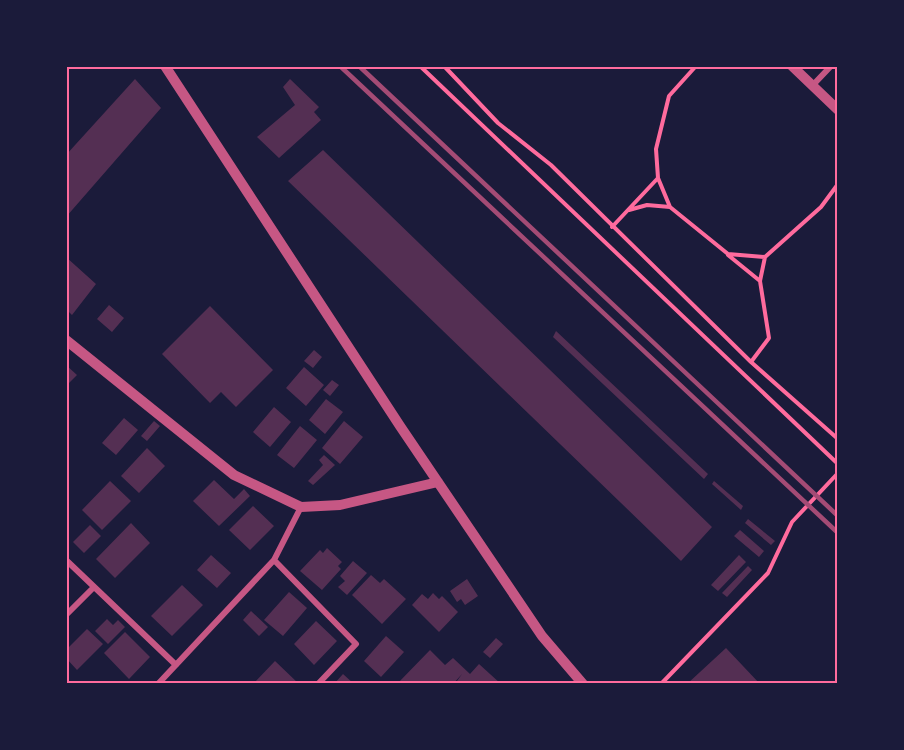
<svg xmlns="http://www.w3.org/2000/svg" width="904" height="750" viewBox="0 0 904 750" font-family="'DejaVu Sans',sans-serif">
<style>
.building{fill:#542f53}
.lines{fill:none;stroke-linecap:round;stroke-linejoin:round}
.path{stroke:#ff6b9d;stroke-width:4}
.minor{stroke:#c65784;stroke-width:6}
.tertiary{stroke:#c65784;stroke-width:10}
.rail{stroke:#a44b75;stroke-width:4.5}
.neatline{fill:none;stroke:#ff6b9d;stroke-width:2}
</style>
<rect width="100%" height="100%" fill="#1b1b3a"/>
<!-- building -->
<path class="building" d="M135 79 161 108 66 217V155Z
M290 79 319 107 314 112 321 120 279 158 257 137 295 105 283 87Z
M323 150 712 527 681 561 288 181Z
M66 257 96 284 72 315 66 309Z
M109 305 124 318 112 332 97 319Z
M210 306 273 370 236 407 221 392 210 403 162 354Z
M556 331 708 474 704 479 553 337Z
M314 350 322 357 313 368 304 361Z
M66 365 77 375 66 386Z
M304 367 324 385 306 406 286 388Z
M332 380 339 385 330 396 323 390Z
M326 399 343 412 325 434 309 420Z
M274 407 291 422 270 447 253 432Z
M124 418 138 430 116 455 102 443Z
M154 421 160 426 147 441 141 436Z
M344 421 363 437 340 464 322 448Z
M300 426 317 440 294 468 277 455Z
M147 448 165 466 139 493 121 476Z
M324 455 335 465 313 485 308 481 323 465 319 460Z
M214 480 234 499 244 489 250 496 219 526 193 501Z
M110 481 131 501 102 530 82 510Z
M714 481 743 506 741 510 712 484Z
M253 506 274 526 250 550 229 530Z
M748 519 775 541 771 545 745 523Z
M131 523 150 543 115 578 96 559Z
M90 525 101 536 84 553 73 542Z
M740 530 764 551 759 557 734 536Z
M327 548 342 562 338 566 341 569 322 590 300 571 320 550 323 553Z
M211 555 231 573 217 588 197 570Z
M739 555 746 562 718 591 711 585Z
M353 561 367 573 347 595 338 587 345 581 340 576Z
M748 566 752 570 727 597 722 593Z
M371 575 380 583 384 579 406 599 382 624 352 595Z
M467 579 478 596 465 605 461 599 457 602 450 591Z
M182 585 203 605 172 636 151 616Z
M289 592 307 608 283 636 264 620Z
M433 593 439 599 442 596 458 612 439 632 412 605 422 594 428 599Z
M251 611 268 627 259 636 243 620Z
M107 619 113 625 118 620 125 627 108 644 95 631Z
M316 621 337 641 314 665 294 644Z
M87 629 103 644 77 670 66 658V650Z
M125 632 150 657 129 679 104 653Z
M386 636 404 652 381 677 364 661Z
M496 638 503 644 490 658 483 652Z
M726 648 760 684H687Z
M430 650 445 665 453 658 470 674 479 664 501 684H461L457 681 462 674 453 684H397Z
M275 661 299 684H253Z
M343 674 354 684H334Z"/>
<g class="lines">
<!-- path -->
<path class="path" d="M420 66 838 464
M444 66 498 123 551 165 751 362 838 439
M658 178 670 207 728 254 765 257
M629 210 647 205 670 207
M612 227 658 178 656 149 669 96 696 66
M728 255 760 281
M751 362 769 338 760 281 765 257 821 207 838 184
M661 684 768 573 792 522 838 473"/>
<!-- minor -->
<path class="minor" d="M812 86 831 66
M66 560 176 665
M274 560 356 644 318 684
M66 615 94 587
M158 684 274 560 301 507"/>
<!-- tertiary -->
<path class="tertiary" d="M165 66 400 426 542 636 583 684
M792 66 838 110
M66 340 234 475 301 507 340 505 438 482"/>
<!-- rail -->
<path class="rail" d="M340 66 838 533
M359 66 838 516"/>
</g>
<!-- border -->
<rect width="904" height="750" fill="none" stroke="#1b1b3a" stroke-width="135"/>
<rect x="68" y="68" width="768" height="614" class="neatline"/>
</svg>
